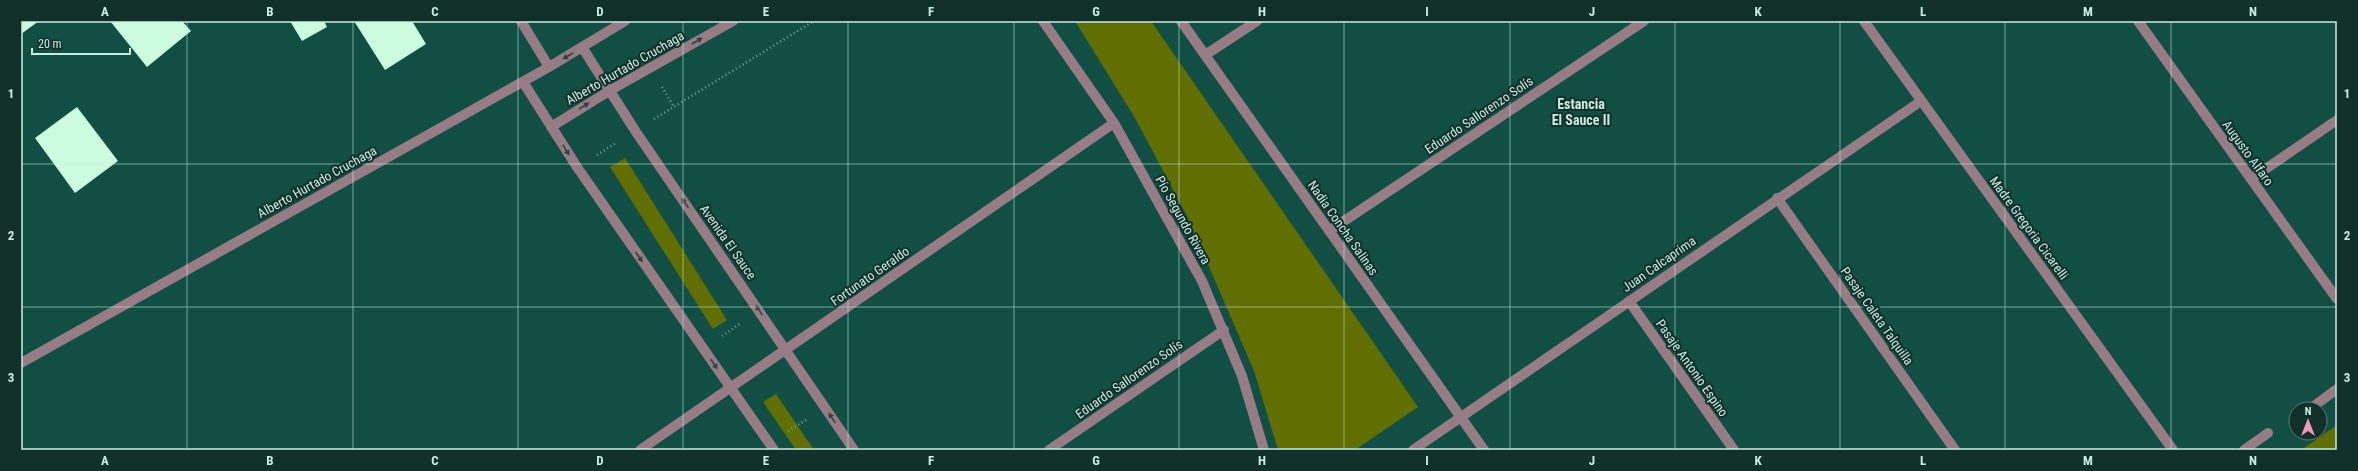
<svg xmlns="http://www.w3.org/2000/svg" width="2358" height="471" viewBox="0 0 2358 471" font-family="'Roboto Condensed',sans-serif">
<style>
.green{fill:#616e00}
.building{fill:#cafcdd}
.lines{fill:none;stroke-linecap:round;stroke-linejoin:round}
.path{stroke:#72a298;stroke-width:2.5;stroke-dasharray:1 3;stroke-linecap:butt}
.minor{stroke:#977c85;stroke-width:10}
.oneway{fill:#324341}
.grid{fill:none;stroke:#c8ece3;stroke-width:1;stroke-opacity:0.55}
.labels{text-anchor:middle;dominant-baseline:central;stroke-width:4;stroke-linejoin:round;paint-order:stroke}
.street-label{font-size:13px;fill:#c8ece3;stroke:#11302a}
.neighbourhood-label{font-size:14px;font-weight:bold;fill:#c8ece3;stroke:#11302a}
.neatline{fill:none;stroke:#c8ece3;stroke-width:1.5}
.grid-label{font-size:13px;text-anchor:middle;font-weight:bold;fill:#c8ece3}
</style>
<rect width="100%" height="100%" fill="#114e43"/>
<!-- green -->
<path class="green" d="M1075 21H1151L1418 407 1355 450H1278L1254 371 1188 218 1135 118Z
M625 158 727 320 713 329 610 167Z
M776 394 814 450H796L763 402Z
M2337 425V450H2301Z"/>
<!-- building -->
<path class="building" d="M21 21H39L21 34Z
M110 21H182L191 31 147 67Z
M290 21H324L327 27 302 41Z
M354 21H412L426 44 385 70Z
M77 107 118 161 75 193 35 138Z"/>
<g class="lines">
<!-- path -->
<path class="path" d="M662 87 674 107
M654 119 814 21
M597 155 616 143
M722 336 741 323
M788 431 806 420"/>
<!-- minor -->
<path class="minor" d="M521 21 549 67
M1043 21 1114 123 1202 281 1242 376 1264 450
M1181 21 1484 450
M1864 21 2173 450
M2138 21 2337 299
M582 47 636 132 854 450
M1205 55 1257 21
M523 82 577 167 774 450
M551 127 609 91 733 21
M2251 179 2337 120
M1777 198 1955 450
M1329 231 1644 21
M1629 301 1734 450
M21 363 549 67 625 21
M2310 409 2337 389
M640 450 1114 123
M1049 450 1224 330
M1413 450 1921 101
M2244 450 2268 433"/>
</g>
<!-- one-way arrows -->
<defs><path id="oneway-solid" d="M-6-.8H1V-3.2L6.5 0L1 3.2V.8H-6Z"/></defs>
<g class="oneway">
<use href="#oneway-solid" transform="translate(697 41) rotate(-30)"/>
<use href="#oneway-solid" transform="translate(568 56) rotate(149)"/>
<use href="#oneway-solid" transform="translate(584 106) rotate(-32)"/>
<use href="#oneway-solid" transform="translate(566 150) rotate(58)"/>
<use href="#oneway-solid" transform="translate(685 203) rotate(-125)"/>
<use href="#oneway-solid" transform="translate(639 257) rotate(55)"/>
<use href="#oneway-solid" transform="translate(759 310) rotate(-124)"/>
<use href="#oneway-solid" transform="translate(714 364) rotate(55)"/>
<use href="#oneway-solid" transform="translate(832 418) rotate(-124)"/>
</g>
<!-- grid -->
<path class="grid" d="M187 21V450M353 21V450M518 21V450M683 21V450M848 21V450M1014 21V450M1179 21V450M1344 21V450M1510 21V450M1675 21V450M1840 21V450M2005 21V450M2171 21V450M21 164H2337M21 307H2337"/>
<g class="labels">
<!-- street labels -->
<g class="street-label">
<text transform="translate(625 68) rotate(-30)">Alberto Hurtado Cruchaga</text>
<text transform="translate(1479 115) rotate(-34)">Eduardo Sallorenzo Solís</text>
<text transform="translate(2248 153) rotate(54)">Augusto Alfaro</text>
<text transform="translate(317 182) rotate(-29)">Alberto Hurtado Cruchaga</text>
<text transform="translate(1183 220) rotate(61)">Pío Segundo Rivera</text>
<text transform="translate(1343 228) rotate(55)">Nadia Concha Salinas</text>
<text transform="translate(2029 228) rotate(54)">Madre Gregoria Cicarelli</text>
<text transform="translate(728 242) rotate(55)">Avenida El Sauce</text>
<text transform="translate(1659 264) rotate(-35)">Juan Calcaprima</text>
<text transform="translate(870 276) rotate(-35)">Fortunato Geraldo</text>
<text transform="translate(1877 316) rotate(55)">Pasaje Caleta Talquilla</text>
<text transform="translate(1692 368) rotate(55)">Pasaje Antonio Espino</text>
<text transform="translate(1129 379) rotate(-35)">Eduardo Sallorenzo Solís</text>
</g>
<!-- neighbourhood labels -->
<g class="neighbourhood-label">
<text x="1581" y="104">Estancia<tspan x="1581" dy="16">El Sauce II</tspan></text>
</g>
</g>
<!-- border -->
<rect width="2358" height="471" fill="none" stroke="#11302a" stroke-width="44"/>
<!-- north arrow -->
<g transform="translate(2308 421)"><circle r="19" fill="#11302a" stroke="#5a7b74"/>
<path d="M0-3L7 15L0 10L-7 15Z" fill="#f09ab7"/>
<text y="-6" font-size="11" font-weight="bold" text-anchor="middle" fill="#c8ece3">N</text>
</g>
<!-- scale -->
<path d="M32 48v6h98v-6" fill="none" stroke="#c8ece3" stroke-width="2"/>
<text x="38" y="48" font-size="12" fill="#c8ece3" stroke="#11302a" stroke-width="3" paint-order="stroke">20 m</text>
<rect x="22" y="22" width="2314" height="427" class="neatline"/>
<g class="grid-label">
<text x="105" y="16">A</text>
<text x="270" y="16">B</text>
<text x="435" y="16">C</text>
<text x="600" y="16">D</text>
<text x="766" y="16">E</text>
<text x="931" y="16">F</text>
<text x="1096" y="16">G</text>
<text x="1262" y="16">H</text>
<text x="1427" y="16">I</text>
<text x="1592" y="16">J</text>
<text x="1758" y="16">K</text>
<text x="1923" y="16">L</text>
<text x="2088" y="16">M</text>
<text x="2253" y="16">N</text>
<text x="11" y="98">1</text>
<text x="2347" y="98">1</text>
<text x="11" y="240">2</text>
<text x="2347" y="240">2</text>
<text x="11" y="382">3</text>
<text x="2347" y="382">3</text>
<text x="105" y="465">A</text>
<text x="270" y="465">B</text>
<text x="435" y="465">C</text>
<text x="600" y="465">D</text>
<text x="766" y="465">E</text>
<text x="931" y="465">F</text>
<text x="1096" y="465">G</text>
<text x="1262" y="465">H</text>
<text x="1427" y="465">I</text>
<text x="1592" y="465">J</text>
<text x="1758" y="465">K</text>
<text x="1923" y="465">L</text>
<text x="2088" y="465">M</text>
<text x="2253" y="465">N</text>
</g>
</svg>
